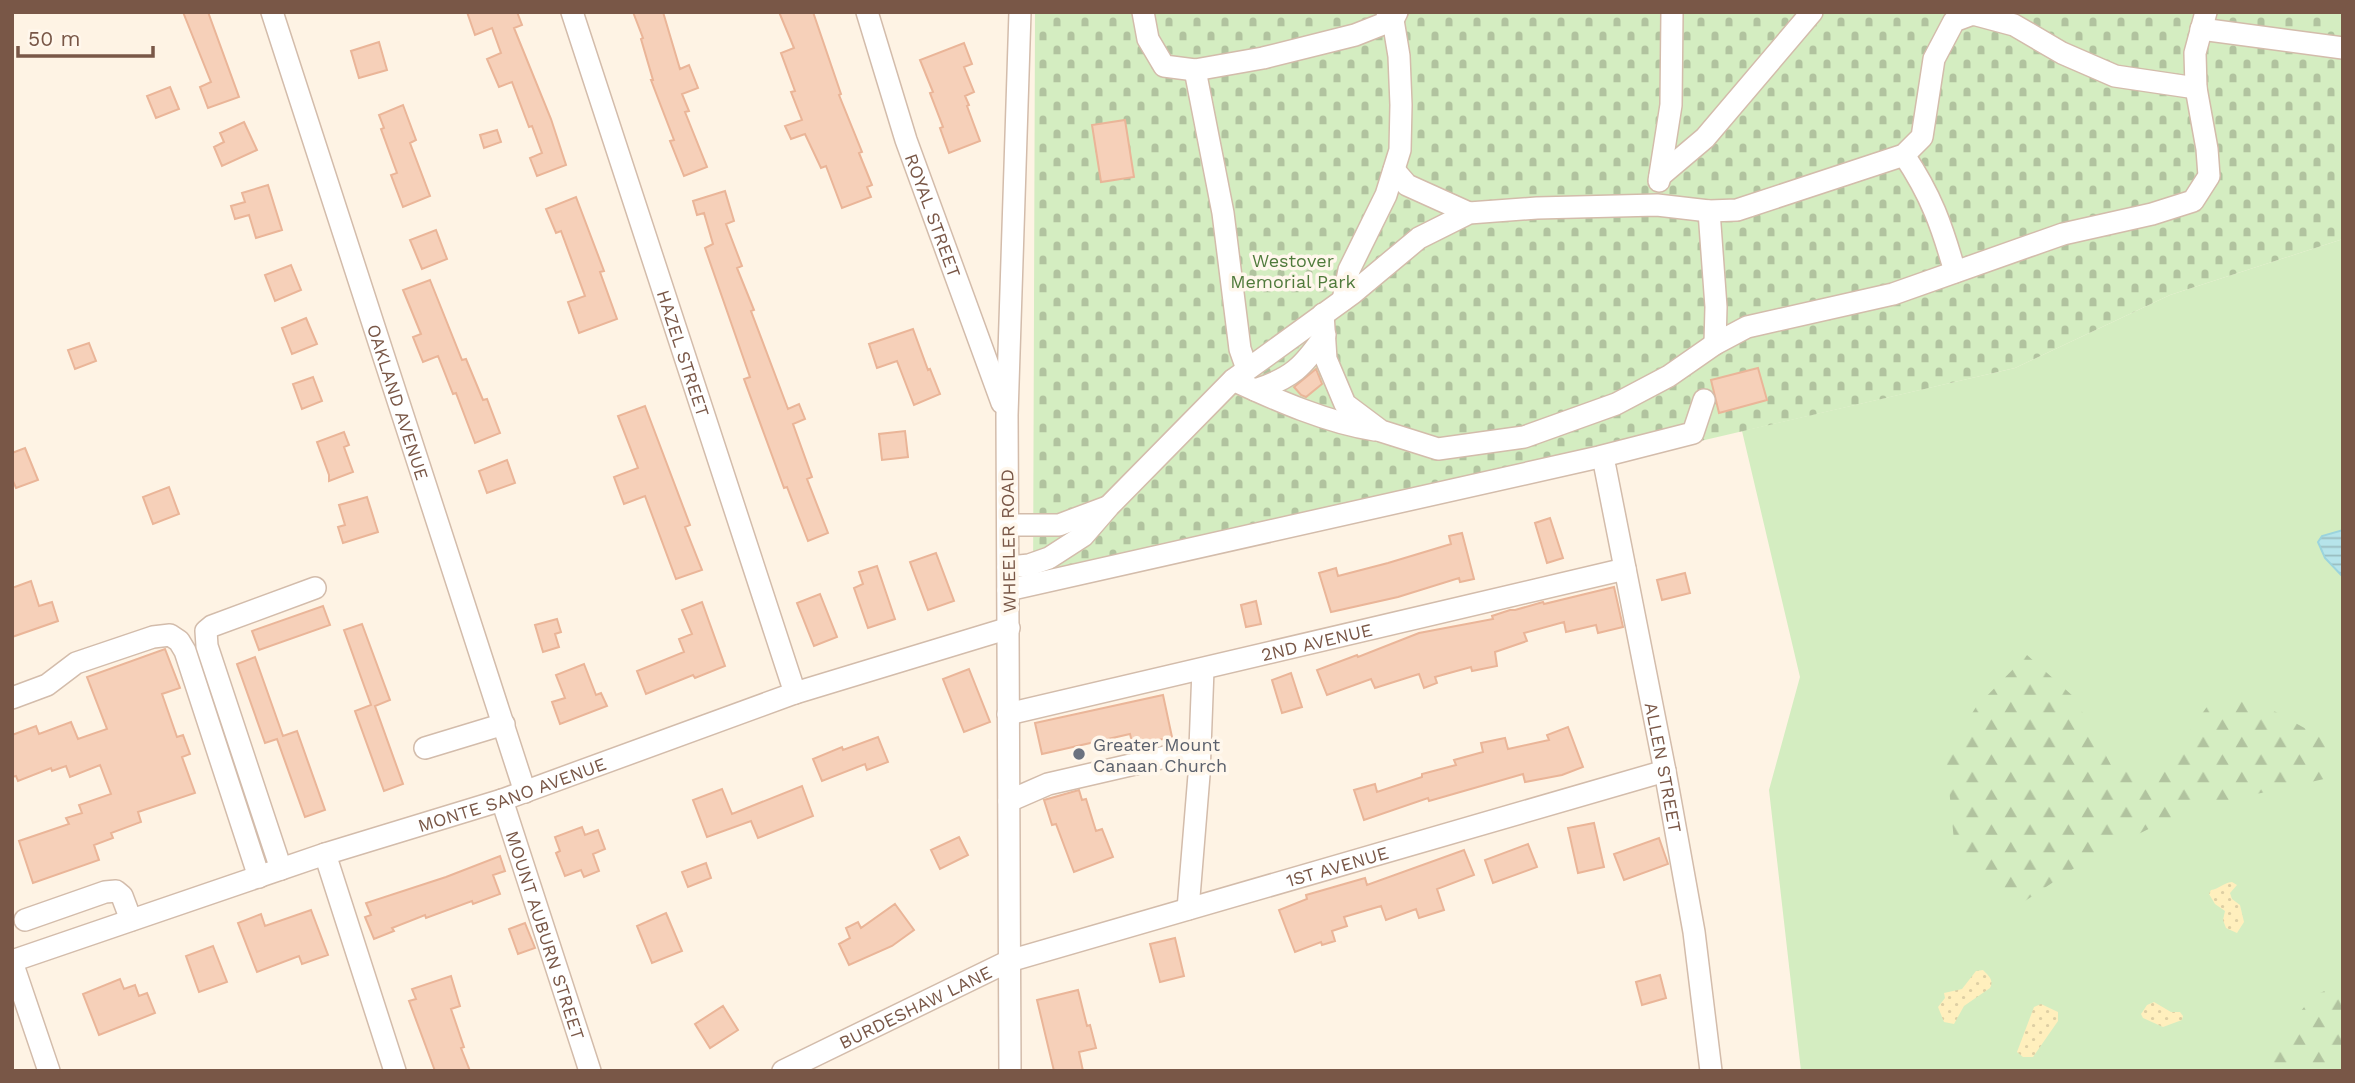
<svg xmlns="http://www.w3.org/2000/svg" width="2355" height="1083" viewBox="0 0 2355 1083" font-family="'Work Sans',sans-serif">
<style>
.grass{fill:#d4edc1}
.forest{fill:url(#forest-firs)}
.sand{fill:url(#sand-dots)}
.cemetery{fill:url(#cemetery-stones)}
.water{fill:url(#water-rules);stroke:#9bd4dd;stroke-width:2}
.building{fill:#f6d0b9;stroke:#eab598;stroke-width:2}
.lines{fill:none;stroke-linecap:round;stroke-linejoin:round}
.minor-casing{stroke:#d3bcab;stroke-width:24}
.minor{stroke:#fff;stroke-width:21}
.worship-dot{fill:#6b7280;stroke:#fff7ec;stroke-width:2.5}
.labels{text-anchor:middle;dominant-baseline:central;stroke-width:7;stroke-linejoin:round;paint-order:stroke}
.street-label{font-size:18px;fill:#795747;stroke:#fff7ec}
.park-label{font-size:18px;fill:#4f7a3b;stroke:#fff7ec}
.worship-label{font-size:18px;fill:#5b616d;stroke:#fff7ec;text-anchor:start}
</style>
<defs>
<pattern id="forest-firs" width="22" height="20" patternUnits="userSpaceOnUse" patternTransform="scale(1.75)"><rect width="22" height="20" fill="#d4edc1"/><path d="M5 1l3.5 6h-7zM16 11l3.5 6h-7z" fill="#b1c39f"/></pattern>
<pattern id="sand-dots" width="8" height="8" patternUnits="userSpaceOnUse" patternTransform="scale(1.75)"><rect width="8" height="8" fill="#ffefbd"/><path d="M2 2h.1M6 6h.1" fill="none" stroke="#decfa4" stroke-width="1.8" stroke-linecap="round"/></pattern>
<pattern id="cemetery-stones" width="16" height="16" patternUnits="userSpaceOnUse" patternTransform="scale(1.75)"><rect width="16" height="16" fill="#d4edc1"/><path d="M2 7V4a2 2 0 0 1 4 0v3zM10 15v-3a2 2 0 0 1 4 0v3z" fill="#b1c39f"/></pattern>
<pattern id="water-rules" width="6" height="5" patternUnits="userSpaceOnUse" patternTransform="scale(1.75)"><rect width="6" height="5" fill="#b6e4ea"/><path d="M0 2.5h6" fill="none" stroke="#99bcbf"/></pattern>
</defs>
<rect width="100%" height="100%" fill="#fef3e4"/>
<!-- grass -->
<path class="grass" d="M2343 239V1071H1801L1769 790 1800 677 1742 431 2015 368 2170 295Z"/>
<!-- forest -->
<path class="forest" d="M2027 655 2074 697 2111 765 2165 766 2211 701H2256L2326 740 2324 779 2189 809 2088 859 2010 911 1954 841 1946 755 1976 707Z
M2343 983V1071H2240L2272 1047 2313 996Z"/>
<!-- sand -->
<path class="sand" d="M2232 882 2237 885 2230 893 2232 899 2240 905 2244 922 2237 933 2226 928 2223 920 2225 911 2215 904 2209 894 2211 890C2219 889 2223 883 2232 882Z
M1983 970C1989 976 1994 980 1990 988L1964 1006 1954 1024 1944 1022 1938 1007 1945 998 1944 993 1962 989 1976 971Z
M2154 1002 2171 1012H2180L2183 1016 2182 1020 2163 1027 2143 1018 2141 1014 2147 1005Z
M2041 1004 2058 1012V1021L2033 1057H2023L2017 1052 2034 1007Z"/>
<!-- cemetery -->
<path class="cemetery" d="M1035 12H2343V239L2170 295 2015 368 1033 596Z"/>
<!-- water -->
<path class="water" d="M2343 530V577L2325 558 2318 542 2322 536Z"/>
<!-- building -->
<path class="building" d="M183 12H208L239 97 208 108 200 87 211 82Z
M467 12H517L522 25 514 28 551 119 566 165 537 176 530 158 542 153 532 126 529 127 512 82 499 87 487 59 501 53 492 28 475 35Z
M633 12H663L680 69 689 65 698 88 682 94 689 111 685 112 707 167 684 176 670 141 674 140 651 80H653L641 39 643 38Z
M779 12H813L841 94 839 95 862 152 859 153 872 185 867 187 871 197 842 208 826 166 821 168 805 134 791 139 785 126 802 120 791 92 795 91 781 53 794 48Z
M379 42 387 70 359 78 351 51Z
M964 43 972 64 964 67 974 92 965 96 969 105 967 106 980 141 949 153 940 128 943 127 930 93 933 92 920 60Z
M170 87 179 109 156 118 147 96Z
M403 105 416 140 410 143 430 196 403 207 391 175 397 173 381 129 384 128 379 115Z
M1125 120 1134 177 1101 182 1092 125Z
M244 122 257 150 222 166 214 147 224 142 220 133Z
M497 130 501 142 484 148 480 135Z
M268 185 282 230 256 238 249 215 235 219 231 206 245 202 242 193Z
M725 191 734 221 726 224 742 266 737 268 754 310 751 311 788 409 799 404 805 419 793 424 812 477 807 479 828 533 808 541 787 487 784 488 744 379 750 377 705 248 713 244 704 213 697 215 693 201Z
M576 197 604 271 600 272 617 319 579 333 568 302 585 296 561 231 556 233 546 209Z
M436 230 447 259 422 269 410 240Z
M291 265 301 290 275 301 265 275Z
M430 280 462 360 466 359 483 400 487 399 500 433 475 443 456 393 453 394 438 356 423 362 413 337 421 334 403 290Z
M306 318 317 344 292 354 282 328Z
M913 329 928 370 930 369 940 394 914 405 897 361 877 368 869 344Z
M89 343 96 361 75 369 68 350Z
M1758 368 1767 400 1719 413 1711 380Z
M1316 369 1322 384 1306 397 1301 395 1294 387Z
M313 377 322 401 302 409 293 384Z
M645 406 690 525 685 527 702 570 676 579 645 496 624 504 614 477 638 468 618 416Z
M905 431 908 457 882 460 879 434Z
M344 432 349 445 344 447 353 472 329 481V475L317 442Z
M25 448 38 480 16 488 12 479V453Z
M507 460 515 483 487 493 479 471Z
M169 487 179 514 153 524 143 497Z
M367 497 378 532 343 543 338 527 345 525 339 505Z
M1550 518 1563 558 1547 563 1535 523Z
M1462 533 1474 579 1460 582 1459 578 1398 597 1331 612 1319 573 1336 568 1338 576 1388 563 1451 544 1449 536Z
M936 553 954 601 928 610 910 562Z
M877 566 895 619 868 628 854 588 863 584 859 572Z
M1685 573 1690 593 1662 600 1657 580Z
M31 581 39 606 52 602 58 621 12 637V588Z
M1614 587 1623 627 1598 633 1596 625 1566 632 1564 622 1524 633 1527 641 1495 652 1497 666 1472 671 1471 667 1435 677 1437 683 1424 688 1419 674 1375 688 1371 679 1327 695 1317 670 1357 655 1358 657 1419 633 1493 619 1492 616 1510 610H1515L1543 602 1544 604Z
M820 594 837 637 814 646 797 603Z
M1256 601 1261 624 1246 627 1241 605Z
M702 602 725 666 695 678 693 675 646 694 637 671 684 652 679 639 692 634 682 610Z
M323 606 330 625 259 650 252 631Z
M557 619 561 632 555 634 559 647 543 652 535 625Z
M362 624 390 700 375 706 403 784 384 791 355 711 371 705 344 630Z
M165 649 180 688 162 694 177 737 183 735 190 754 182 757 195 793 138 812 141 822 111 833 113 838 94 845 99 860 33 883 19 841 69 824 66 818 82 813 79 805 111 794 100 765 70 777 66 766 52 771 51 768 18 781 16 776 12 777V735L36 726 39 734 71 722 78 739 107 729 87 677Z
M255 657 283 736 297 731 325 810 305 817 277 739 265 743 237 664Z
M584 664 596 695 601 693 607 706 560 724 552 702 565 698 556 675Z
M969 669 990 722 964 732 943 679Z
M1291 673 1302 707 1282 713 1272 680Z
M1163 695 1172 737 1133 746 1130 734 1042 754 1035 723Z
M1568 727 1583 767 1562 775 1525 782 1523 774 1429 801 1428 798 1364 820 1354 790 1375 784 1377 792 1422 777V774L1456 765 1454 760 1483 752 1481 743 1505 738 1508 749 1549 740 1547 735Z
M878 737 888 762 867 770 865 764 822 781 813 759 842 747 843 750Z
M802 786 813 816 758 838 751 821 707 837 693 800 722 789 732 814Z
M1079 790 1082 800 1086 799 1096 831 1102 829 1113 857 1074 872 1056 824 1052 825 1044 800Z
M1594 823 1604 867 1578 873 1568 828Z
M582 827 585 835 598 830 605 849 593 854 599 871 584 877 581 870 565 876 556 853 560 851 555 837Z
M959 837 968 855 940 869 931 850Z
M1659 838 1668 864 1624 880 1614 854Z
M1528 844 1537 867 1493 883 1485 860Z
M1464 850 1474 875 1437 889 1444 910 1419 918 1416 909 1386 920 1381 906 1344 917 1347 926 1332 931 1335 941 1322 945 1321 942 1295 952 1279 910 1307 899 1306 895 1365 878 1367 885Z
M500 856 505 871 493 875 500 894 473 904 472 901 426 918 425 915 392 928 394 931 374 939 365 917 371 915 366 903 446 877Z
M706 863 711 878 688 887 682 872Z
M895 904 914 930 892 946 849 965 839 944 850 938 846 928 858 922 861 928Z
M311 910 328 955 302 964 299 956 257 972 238 923 261 914 265 926Z
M666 913 682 951 652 963 637 926Z
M525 923 535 948 518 954 509 929Z
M1175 938 1184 976 1160 982 1150 944Z
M213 946 227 982 199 992 186 956Z
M1660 975 1666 998 1642 1005 1636 982Z
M451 976 460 1006 451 1009 464 1047 461 1048 470 1071H435L409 1001 416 999 412 989Z
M120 979 124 989 135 985 139 996 147 993 155 1013 99 1035 83 994Z
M1078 990 1087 1026 1090 1025 1096 1048 1079 1052 1083 1071H1054L1037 1000Z
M723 1006 738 1030 710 1048 695 1024Z"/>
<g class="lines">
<!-- minor casing -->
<g class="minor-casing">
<g id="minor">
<path id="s1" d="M272 12 525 792"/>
<path id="s2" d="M572 12 795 693"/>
<path id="s3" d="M867 12 906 140 1002 403"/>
<path d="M1143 12 1148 39 1164 66 1195 70 1263 58 1355 35 1393 20 1397 12"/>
<path d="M2201 29 2343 48"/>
<path d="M1195 70 1223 213 1240 349 1247 369"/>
<path d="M1904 155C1931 195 1942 226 1955 272"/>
<path d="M1394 170 1407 185 1469 213"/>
<path d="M1660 176 1705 138 1812 12"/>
<path d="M1659 181 1671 105 1672 12"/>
<path d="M1709 211 1716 307 1715 344"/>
<path d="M1343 300 1349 270 1386 195 1400 150 1401 105 1399 56 1393 20 1387 12"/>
<path d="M1323 314 1326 359 1345 404 1381 431 1438 449 1524 437 1616 404 1669 376 1715 344 1747 327 1893 294 2063 234 2152 214 2193 201 2209 176 2207 149 2196 88 2195 53 2206 12"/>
<path d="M1233 380C1276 400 1328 423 1375 430"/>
<path d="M1255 390C1292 378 1303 367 1325 335"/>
<path id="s4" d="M1605 467 1665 771 1694 932 1711 1071"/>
<path d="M1009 525H1059L1107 507"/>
<path d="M1008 567 1029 565 1049 558 1083 536 1109 506 1233 380 1353 293 1419 238 1469 213 1537 208 1657 205 1709 211 1737 210 1904 155 1922 137 1934 59 1954 21 1973 14 2014 25 2062 53 2115 76 2196 88"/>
<path d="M1008 590 1599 457 1693 433 1704 400"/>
<path d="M12 698 47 685 76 663 153 637 170 635 179 641 185 651 259 877"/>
<path id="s5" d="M1008 714 1625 569"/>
<path d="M425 748 504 724"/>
<path id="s6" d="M502 800 590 1071"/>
<path d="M1009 801 1048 784 1200 749"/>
<path d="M325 854 395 1071"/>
<path d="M281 869 207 646 206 631 212 626 315 588"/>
<path d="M1188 909 1199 775 1203 669"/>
<path d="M25 920 105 892 116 891 122 896 131 920"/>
<path id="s7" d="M12 961 325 854 502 800 795 693 1009 628"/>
<path d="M12 962 49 1071"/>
<path id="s8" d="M783 1071 1009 961 1665 771"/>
<path d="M1010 1071 1007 415 1020 12"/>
</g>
</g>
<!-- minor -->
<use href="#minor" class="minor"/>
</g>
<!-- markers -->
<circle class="worship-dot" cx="1079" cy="754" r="7"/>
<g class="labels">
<!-- street labels -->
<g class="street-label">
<text stroke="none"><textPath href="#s3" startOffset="214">ROYAL STREET</textPath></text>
<text stroke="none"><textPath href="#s2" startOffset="359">HAZEL STREET</textPath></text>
<text stroke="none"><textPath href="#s1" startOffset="410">OAKLAND AVENUE</textPath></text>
<text transform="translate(1008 541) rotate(-91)">WHEELER ROAD</text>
<text stroke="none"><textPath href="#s5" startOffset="317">2ND AVENUE</textPath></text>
<text stroke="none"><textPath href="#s4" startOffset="306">ALLEN STREET</textPath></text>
<text stroke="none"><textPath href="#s7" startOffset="527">MONTE SANO AVENUE</textPath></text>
<text stroke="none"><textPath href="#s8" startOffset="593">1ST AVENUE</textPath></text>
<text stroke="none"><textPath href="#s6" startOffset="142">MOUNT AUBURN STREET</textPath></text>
<text stroke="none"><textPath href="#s8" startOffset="147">BURDESHAW LANE</textPath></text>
</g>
<!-- park labels -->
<g class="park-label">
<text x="1293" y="260">Westover<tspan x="1293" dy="21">Memorial Park</tspan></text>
</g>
<!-- worship labels -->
<g class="worship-label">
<text x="1093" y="744">Greater Mount<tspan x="1093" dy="21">Canaan Church</tspan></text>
</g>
</g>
<!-- border -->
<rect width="2355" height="1083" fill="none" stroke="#795747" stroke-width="28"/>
<!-- scale -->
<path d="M18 46v10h135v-10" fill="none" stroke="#795747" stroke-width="3.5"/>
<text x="28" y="46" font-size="21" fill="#795747" stroke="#fff7ec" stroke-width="5" paint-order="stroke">50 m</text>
</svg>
